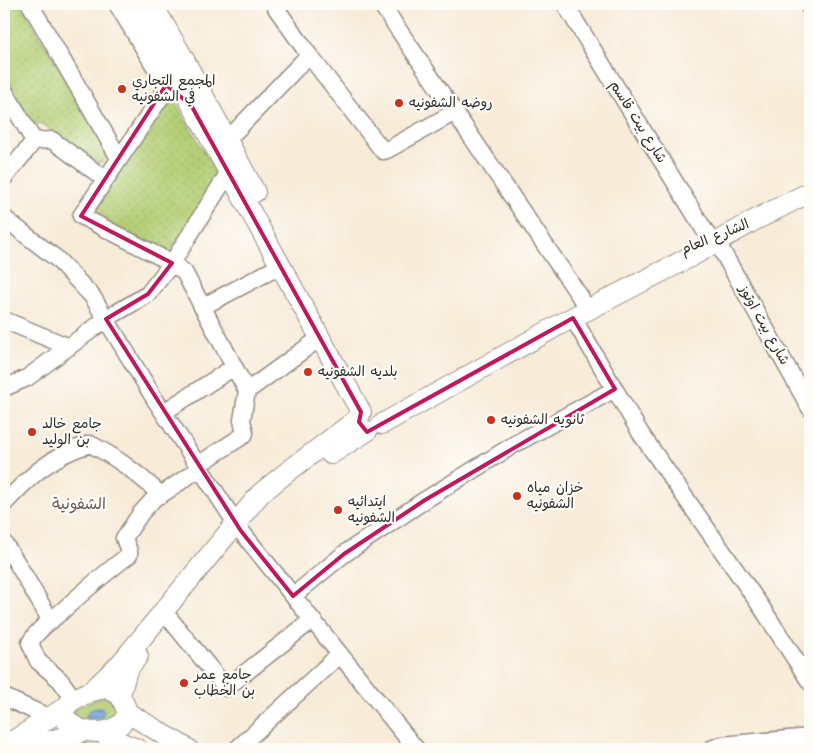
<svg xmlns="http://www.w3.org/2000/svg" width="814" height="753" viewBox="0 0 814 753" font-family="Kalam,'Playpen Sans Arabic',sans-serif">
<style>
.green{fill:#b3ce74;stroke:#6f7c50}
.cemetery{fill:url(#cemetery-stones);stroke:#6f7c50}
.park{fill:url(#park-dots);stroke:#6f7c50}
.water{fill:url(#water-rules);stroke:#4e6884}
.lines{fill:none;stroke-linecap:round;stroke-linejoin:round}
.minor-casing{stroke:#928b82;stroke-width:19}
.major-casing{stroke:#928b82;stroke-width:22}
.minor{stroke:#fff;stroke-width:16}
.major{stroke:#fff;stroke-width:20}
.marked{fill:none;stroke:#c2185b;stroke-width:4;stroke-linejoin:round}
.poi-dot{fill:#c8321e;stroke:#fdfcf7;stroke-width:2}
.labels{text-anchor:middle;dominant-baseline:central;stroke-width:4.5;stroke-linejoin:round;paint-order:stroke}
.poi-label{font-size:14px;fill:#2b2b2b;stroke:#fdfcf7;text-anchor:start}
.street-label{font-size:14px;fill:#2b2b2b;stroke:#fdfcf7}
.quarter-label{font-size:16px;fill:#6f5454;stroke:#fdfcf7}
</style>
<defs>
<pattern id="cemetery-stones" width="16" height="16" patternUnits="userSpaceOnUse" patternTransform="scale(1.25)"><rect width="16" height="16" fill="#b3ce74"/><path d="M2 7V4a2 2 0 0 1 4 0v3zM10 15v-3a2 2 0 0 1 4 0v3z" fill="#9ab165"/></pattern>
<pattern id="park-dots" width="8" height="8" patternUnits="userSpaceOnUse" patternTransform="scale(1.25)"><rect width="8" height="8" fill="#b3ce74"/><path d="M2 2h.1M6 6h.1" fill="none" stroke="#9ab165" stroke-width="1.8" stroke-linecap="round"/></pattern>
<pattern id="water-rules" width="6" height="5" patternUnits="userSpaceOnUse" patternTransform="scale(1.25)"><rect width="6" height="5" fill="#70a5dd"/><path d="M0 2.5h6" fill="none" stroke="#5c87b3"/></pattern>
</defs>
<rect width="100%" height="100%" fill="#fdfcf7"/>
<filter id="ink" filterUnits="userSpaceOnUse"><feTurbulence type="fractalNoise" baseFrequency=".02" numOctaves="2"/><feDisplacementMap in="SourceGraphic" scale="10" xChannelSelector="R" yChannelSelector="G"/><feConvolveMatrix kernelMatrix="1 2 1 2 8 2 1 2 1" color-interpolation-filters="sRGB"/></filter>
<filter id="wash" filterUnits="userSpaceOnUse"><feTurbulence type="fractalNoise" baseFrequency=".0096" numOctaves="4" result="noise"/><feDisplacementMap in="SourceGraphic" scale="20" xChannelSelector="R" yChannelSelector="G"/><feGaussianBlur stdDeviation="1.12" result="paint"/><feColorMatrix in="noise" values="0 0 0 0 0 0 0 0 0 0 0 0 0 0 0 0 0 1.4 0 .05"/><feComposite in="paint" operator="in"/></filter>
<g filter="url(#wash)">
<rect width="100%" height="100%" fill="#f8ebd8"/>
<!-- green -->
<path class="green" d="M105 696 118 705 115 722 74 725V708Z"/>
<!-- cemetery -->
<path class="cemetery" d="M83 743 112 749H49L50 747Z"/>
<!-- park -->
<path class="park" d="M4 4H21L109 154 103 163 96 162 42 124H31L4 79Z
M169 91 219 177 168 256 87 215Z"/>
<!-- water -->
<path class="water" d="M94 708H102L104 711 103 716 95 720 88 719 86 716 89 711Z"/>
</g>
<g filter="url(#ink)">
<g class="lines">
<!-- minor casing -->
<g class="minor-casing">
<path id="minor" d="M30 4 119 158
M117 4 166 85 174 91
M381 4 581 298
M808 4 810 8
M566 6 710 239
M309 55 383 151 387 150 455 112
M166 85 163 94 81 216 172 263 184 272 247 391 320 338
M4 90 34 141 4 178
M227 140 309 55 276 8 278 4
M34 141 52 140 105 179
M4 218 57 259 92 296 154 398 241 531 416 749
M717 242 810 408
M202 307 280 266
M573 318 641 434 762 608 810 682
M4 320 69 347
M4 388 27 378 106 319 148 294 172 263 229 172
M164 412 234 367
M198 465 244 435 245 433 242 420 247 391
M4 504C30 476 52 455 90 444 118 458 138 474 161 495L200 468
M4 543 17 563 51 621
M293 596 344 554 425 500 515 444 615 389
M170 619 226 688 312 620
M4 697 50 718
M74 699 60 680 38 661 30 643C36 631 49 622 60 613 82 593 105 573 129 555V551L124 538 141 513 159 493
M237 749 340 654
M711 749 722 745 810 737"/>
</g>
<!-- major casing -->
<g class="major-casing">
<path id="major" d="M133 4 170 65 361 412
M152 4 181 54 255 192
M382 424 566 321 692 256 755 220 810 192
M331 454 367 431
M107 688 120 695 128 713C112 753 34 721 77 698 87 692 95 689 107 688Z
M93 690 121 663 260 494 286 473 359 418
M120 695 127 670 138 656
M128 713 188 749
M107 737 137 749
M4 747 66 707
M18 749 77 734"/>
</g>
<!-- minor -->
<use href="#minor" class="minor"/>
<!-- major -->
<use href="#major" class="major"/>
</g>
</g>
<!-- marked area -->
<path class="marked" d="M166 85 191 105 361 412 359 422 367 432 573 318 615 389 425 500 344 554 293 596 241 531 106 319 148 294 172 263 81 216Z"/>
<!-- markers -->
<g class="poi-dot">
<circle cx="122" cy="89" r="5"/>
<circle cx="399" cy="103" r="5"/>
<circle cx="308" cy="372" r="5"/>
<circle cx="491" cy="420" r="5"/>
<circle cx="32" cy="432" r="5"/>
<circle cx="517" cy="496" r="5"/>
<circle cx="338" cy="510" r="5"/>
<circle cx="184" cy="683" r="5"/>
</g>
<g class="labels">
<!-- poi labels -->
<g class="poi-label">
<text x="132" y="81">المجمع التجاري<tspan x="132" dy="16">في الشفونيه</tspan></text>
<text x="409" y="103">روضه الشفونيه</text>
<text x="318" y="372">بلديه الشفونيه</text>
<text x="501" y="420">ثانويه الشفونيه</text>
<text x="42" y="424">جامع خالد<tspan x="42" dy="16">بن الوليد</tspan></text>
<text x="527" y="488">خزان مياه<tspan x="527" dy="16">الشفونيه</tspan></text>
<text x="348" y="502">ايتدائيه<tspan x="348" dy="16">الشفونيه</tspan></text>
<text x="194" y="675">جامع عمر<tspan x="194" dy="16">بن الخطاب</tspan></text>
</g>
<!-- street labels -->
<g class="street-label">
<text transform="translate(638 122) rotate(58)">شارع بيت قاسم</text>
<text transform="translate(715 237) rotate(-22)">الشارع العام</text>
<text transform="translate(764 325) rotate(61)">شارع بيت اوتوز</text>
</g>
<!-- quarter labels -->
<g class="quarter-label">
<text x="79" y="504">الشفونية</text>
</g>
</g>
<!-- margin -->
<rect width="814" height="753" fill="none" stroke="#fdfcf7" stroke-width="20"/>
</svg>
